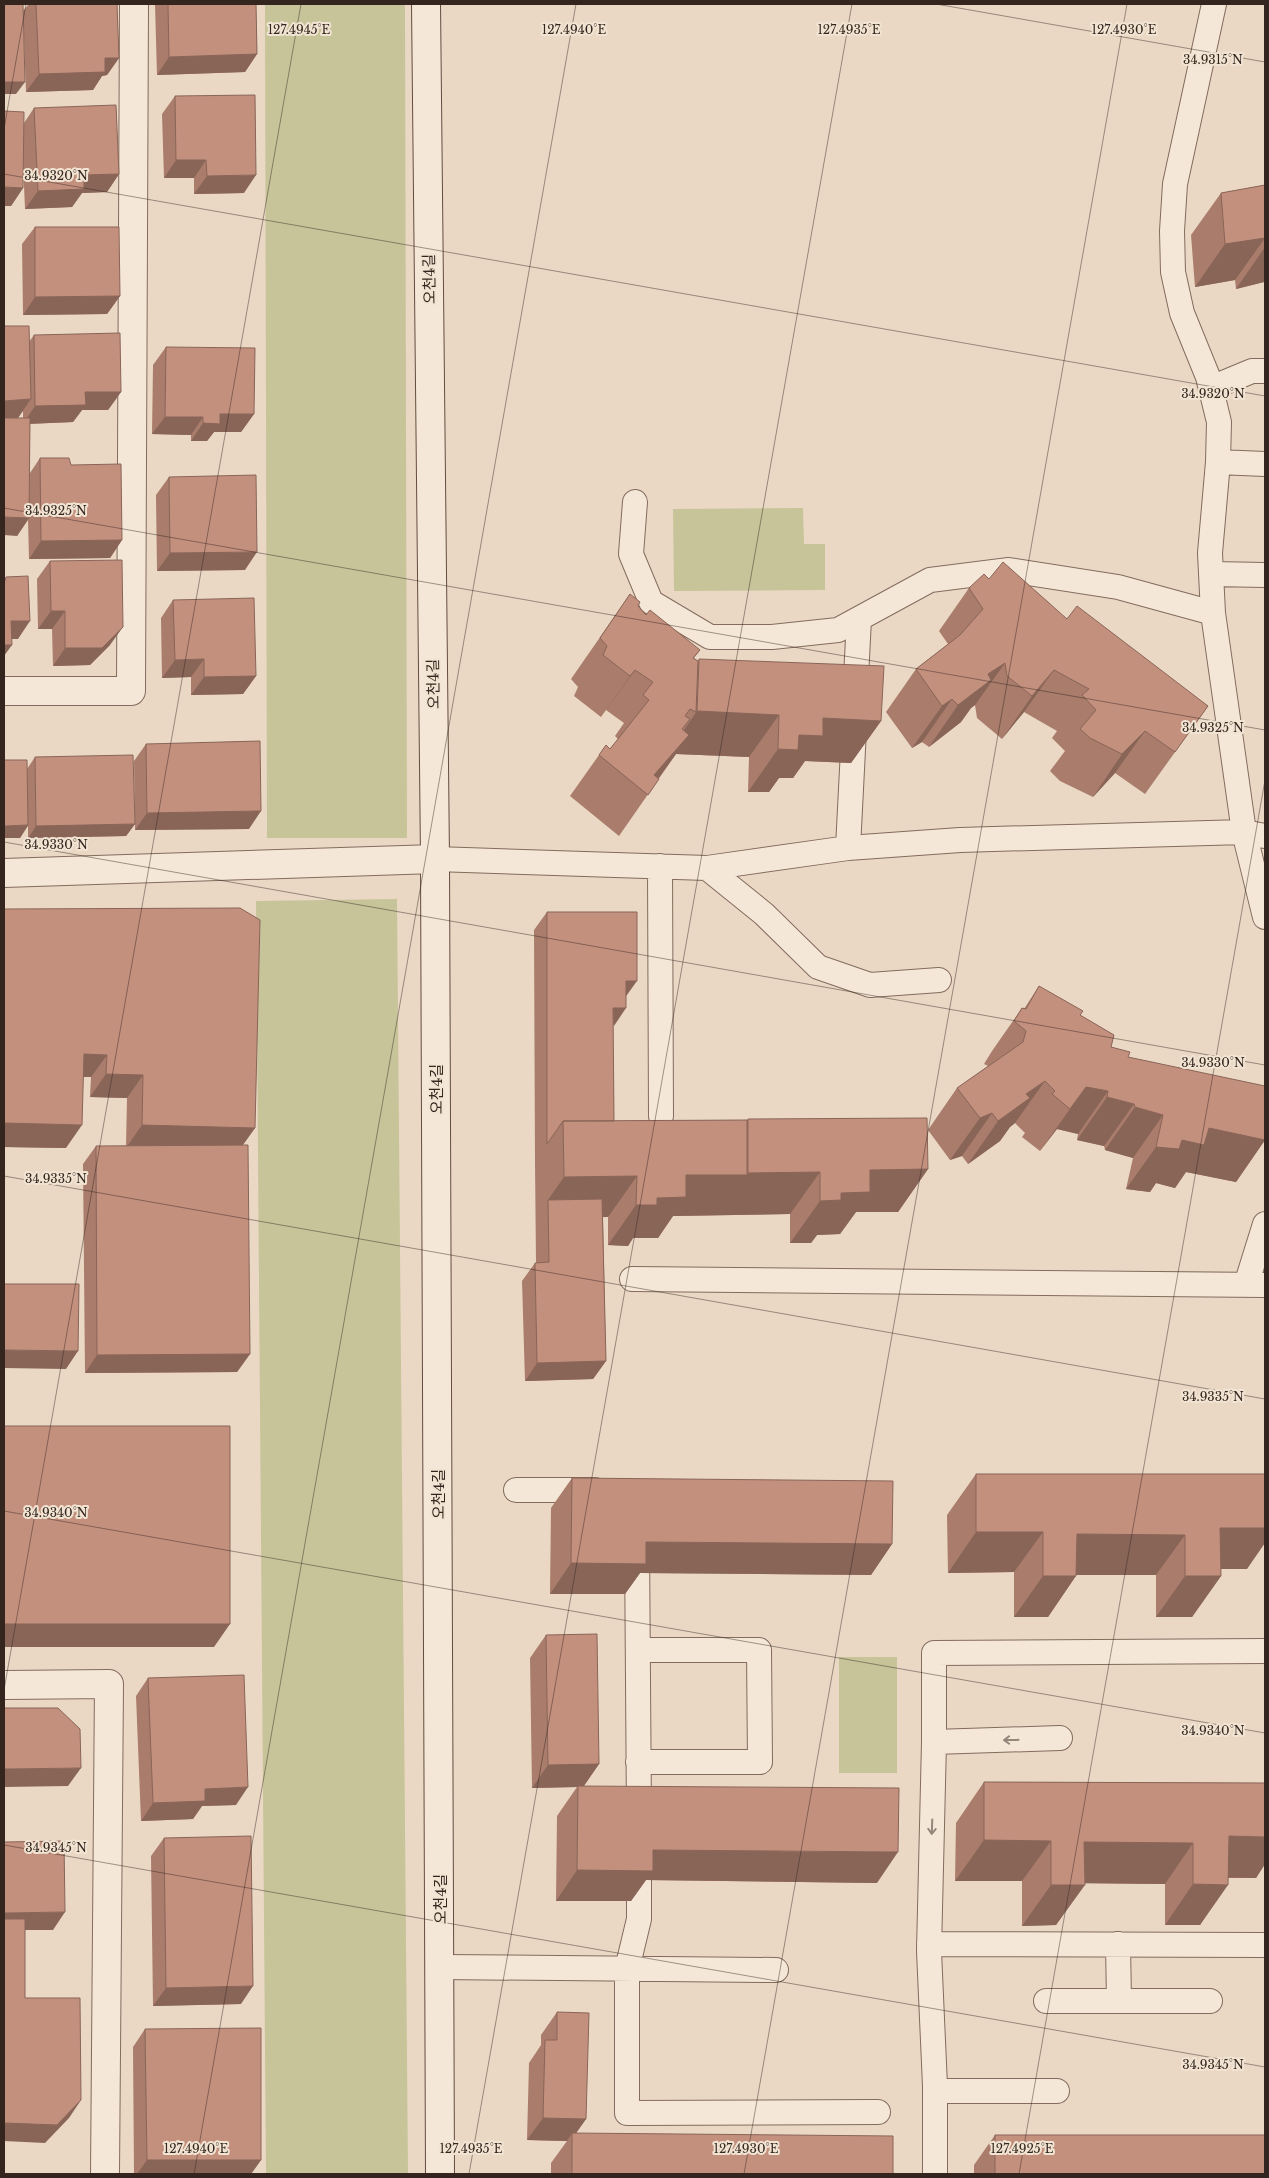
<svg xmlns="http://www.w3.org/2000/svg" width="1269" height="2178" viewBox="0 0 1269 2178" font-family="'Libre Baskerville','Noto Sans KR',serif">
<style>
.green{fill:#c7c49a}
.lines{fill:none;stroke-linecap:round;stroke-linejoin:round}
.lane-casing{stroke:#836b5d;stroke-width:26}
.street-casing{stroke:#836b5d;stroke-width:30}
.secondary-casing{stroke:#644c40;stroke-width:30}
.lane{stroke:#f5e7d7;stroke-width:24}
.street{stroke:#f5e7d7;stroke-width:28}
.secondary{stroke:#f5e7d7;stroke-width:28}
.wall{fill:#a97c6c;fill-rule:evenodd}
.shaded-wall{fill:#896558}
.building{fill:#c4907e;stroke:#896558}
.oneway{stroke:#94867b}
.ticks{fill:none;stroke:#34261f;stroke-width:1;stroke-opacity:0.45}
.labels{text-anchor:middle;dominant-baseline:central;stroke-width:4;stroke-linejoin:round;paint-order:stroke}
.street-label{font-size:15px;fill:#34261f;stroke:#f2e4d3}
.ticks-label{font-size:12px;text-anchor:middle;fill:#34261f;stroke:#f2e4d3;stroke-width:4;stroke-linejoin:round;paint-order:stroke}
</style>
<rect width="100%" height="100%" fill="#ead8c5"/>
<!-- green -->
<path class="green" d="M265 4H405L407 838H267Z
M803 508 804 544H825V590L674 591 673 509Z
M397 899 408 2174H266L256 901Z
M839 1657H897V1773H839Z"/>
<g class="lines">
<!-- lane casing -->
<g class="lane-casing">
<path id="lane" d="M1211 388 1252 371H1265
M1218 462 1265 464
M635 502 631 554 651 602 710 637H772L838 630 930 580 1009 570 1118 587 1213 613
M1211 574 1265 575
M855 697 859 619
M1265 836 1244 832 1265 917
M848 848 854 730
M435 859 707 868 848 848 960 840 1244 832 1213 613 1210 553 1218 462 1219 422 1208 377 1182 313 1173 272 1172 231 1175 184 1214 4
M660 866 661 1116
M707 868 764 914 818 967 870 985 939 980
M632 1279 1265 1285
M1246 1285 1265 1224
M516 1490H595
M637 1544 639 1818
M638 1650H759L760 1762H638
M934 1742V1653L1265 1651
M639 1859V1919L627 1969V2113L878 2112
M929 1944 1265 1945
M1118 1944 1119 2001
M440 1967 776 1970
M1046 2001H1210
M935 2091H1057
M935 2174V2086L929 1951 934 1742 1060 1738"/>
</g>
<!-- street casing -->
<g class="street-casing">
<path id="street" d="M4 691H131L134 4
M4 873 435 859
M4 1685 109 1684 105 2174"/>
</g>
<!-- secondary casing -->
<g class="secondary-casing">
<path id="secondary" d="M426 4 435 859 440 2174"/>
</g>
<!-- lane -->
<use href="#lane" class="lane"/>
<!-- street -->
<use href="#street" class="street"/>
<!-- secondary -->
<use href="#secondary" class="secondary"/>
</g>
<!-- wall -->
<path class="wall" d="M29 4H117L119 58 107 75 102 76 93 90 26 92 23 11Z
M155 4H256L257 54 245 72 157 75Z
M175 96 244 193 194 194V178H164L162 114Z
M34 108 119 174 107 192 82 193 72 207 25 209 23 162V188L11 206 24 123Z
M1265 185V285L1264 282 1236 289 1235 280 1195 287 1191 235 1221 193Z
M35 227 120 296 107 314 23 315 22 244Z
M4 326 29 342 34 335 121 392 108 410H82L73 422 30 424V473L40 458 71 465 122 540 110 558 29 559 28 520 17 536ZM23 411V418H18Z
M166 347 254 414 241 432H214L207 441H191V435L152 434 153 365Z
M169 477 245 570 157 571 156 495Z
M50 561 110 645 90 665 53 666 52 629H38L37 579Z
M989 579 1067 619 1208 706 1145 794 1115 773 1093 797 1060 781 1050 771 1065 751 1052 738 1057 731 1024 712 1002 739 977 718 975 705 971 708 961 722 929 747 922 742 912 748 886 712 916 669 948 644 939 631 969 588Z
M630 594 638 606 646 615 700 650 694 658 698 661 699 659 881 721 851 763 805 761 793 778H779L769 792H748L749 757 676 754 619 836 570 796 599 755 610 749 618 739 615 736 624 723 606 710 601 717 574 696 578 687 571 679Z
M173 600 256 676 243 694 191 695V677L162 678 161 618Z
M146 744 249 829 135 830V824L126 836 28 838V826L20 838 27 769 35 757 135 822 134 761Z
M4 909 255 1128 243 1145 250 1354 237 1372 85 1373 83 1164 96 1146H126L127 1098 90 1097 91 1077H83L66 1148 4 1147Z
M547 912 626 997 613 1026 614 1121 747 1120 748 1119 928 1169 898 1212H856L840 1234 817 1235 811 1243H790V1214L673 1216 658 1238H633L628 1246 608 1245V1217H603L606 1361 593 1379 525 1381 522 1281 535 1263H536L535 1162 534 930Z
M1039 986 1080 1015 1111 1047 1265 1140 1236 1182 1186 1172 1175 1188 1156 1183 1150 1192 1126 1189 1133 1158 1105 1150 1104 1146 1077 1140 1078 1134 1057 1129 1040 1151 1022 1137 1025 1133 1015 1123 1010 1127 1000 1141 968 1164 962 1156 950 1160 928 1130 957 1088 988 1066 984 1064 992 1051 1022 1008 1024 1009Z
M976 1474H1265L1247 1569H1220L1221 1576 1192 1617H1156V1575H1076L1048 1617H1014V1572L948 1573 947 1515Z
M572 1478 892 1544 871 1575 640 1573 625 1594H550L551 1508Z
M546 1635 599 1764 584 1786 877 1883 646 1880 631 1901H556L557 1816 577 1787 532 1788 530 1658Z
M148 1678 236 1805 202 1806 193 1819 141 1821 136 1696Z
M984 1782 1265 1783V1864L1256 1878H1228L1200 1925H1165V1884L1085 1883 1056 1925 1022 1926V1881H955L956 1823Z
M164 1838 241 2004 153 2006 151 1856Z
M557 2012 586 2119 576 2133 893 2174H551V2163L567 2141 527 2140 529 2063 541 2045V2035Z
M145 2029 261 2160 251 2174H134L133 2047Z
M995 2135 1265 2174H974V2165Z"/>
<!-- shaded-wall -->
<path class="shaded-wall" d="M257 54 245 72 157 75 169 57Z
M105 58H119L107 75 102 76 93 90 26 92 39 74Z
M4 82H25L16 94H4Z
M176 160H206L194 178H164Z
M119 174 107 192 82 193 72 207 25 209 38 191 84 175Z
M256 175 244 193 194 194 207 176Z
M4 187 23 188 11 206H4Z
M1265 238 1235 280 1195 287 1225 244Z
M1265 247V281L1264 282 1236 289Z
M120 296 107 314 23 315 35 297Z
M85 392H121L108 410H82L73 422 23 424 35 406Z
M31 399 15 422 4 423V401Z
M220 414H254L241 432H214L207 441H191L203 423Z
M165 417H203L191 435 152 434Z
M4 517 29 518 17 536 4 535Z
M122 540 110 558 29 559 41 541Z
M257 552 245 570 157 571 170 553Z
M51 611H65L52 629H38Z
M11 621H30L18 639H4Z
M123 627 110 645 90 665 53 666 65 648Z
M4 645H12L4 656Z
M204 659 191 677 162 678 175 660Z
M1005 663 975 705 971 708 961 722 929 747 958 705 988 674Z
M635 670 606 710 601 717 630 676Z
M1054 670 1024 712 1002 739 1032 696Z
M256 676 243 694 191 695 204 677Z
M952 699 922 742 912 748 942 706Z
M697 711 779 715 749 757 676 754 660 776 646 793 643 791 668 753Z
M823 718 881 721 851 763 805 761 793 778H779L769 792H748L778 749Z
M1145 731 1115 773 1093 797 1122 754Z
M261 811 249 829 135 830 147 813Z
M135 824 126 836 28 838 36 826Z
M28 825 20 838H4V826Z
M626 981H637L624 999Z
M613 1008H626L614 1026Z
M84 1054 107 1055 91 1077H68Z
M106 1074 143 1075 127 1098 90 1097Z
M1045 1081 1015 1123 1010 1127 1000 1141 968 1164 998 1121 1026 1094Z
M1086 1087 1108 1091 1078 1134 1057 1129 1040 1151 1070 1109Z
M1107 1097 1134 1104 1104 1146 1077 1140Z
M1135 1107 1163 1115 1133 1158 1105 1150Z
M992 1113 962 1156 950 1160 980 1118Z
M4 1123 82 1125 66 1148 4 1147Z
M142 1125 255 1128 239 1150 126 1148Z
M1209 1128 1265 1140 1236 1182 1186 1172 1175 1188 1156 1183 1150 1192 1126 1189 1156 1147 1182 1140Z
M928 1169 898 1212H856L840 1234 817 1235 811 1243H790L820 1201 841 1193 870 1170Z
M820 1172 790 1214 673 1216 658 1238H633L628 1246 608 1245 636 1205 657 1198 686 1175H747L748 1173Z
M637 1176 608 1217 548 1218V1200L564 1177Z
M4 1350 78 1351 66 1369 4 1368Z
M250 1354 237 1372 85 1373 97 1355Z
M606 1361 593 1379 525 1381 537 1363Z
M1220 1528H1265V1543L1247 1569H1192Z
M976 1532H1043L1014 1572 948 1573Z
M1077 1534 1185 1535 1156 1575H1048Z
M646 1542 892 1544 871 1575 640 1573 625 1594H550L571 1563Z
M1043 1576H1076L1048 1617H1014Z
M1185 1576H1221L1192 1617H1156Z
M4 1624H230L214 1647H4Z
M599 1764 583 1787 578 1786 577 1787 532 1788 548 1765Z
M81 1768 68 1786 4 1787V1769Z
M248 1787 236 1805 202 1806 193 1819 141 1821 153 1803 205 1789Z
M1229 1836 1265 1837V1864L1256 1878 1200 1877Z
M984 1840 1051 1841 1022 1881H955Z
M1084 1842 1193 1843 1165 1884 1056 1883Z
M653 1850 898 1852 877 1883 646 1880 631 1901H556L577 1870Z
M1193 1884 1228 1885 1200 1925H1165Z
M1051 1885H1085L1056 1925 1022 1926Z
M65 1912 53 1930H4V1913Z
M253 1986 241 2004 153 2006 166 1988Z
M81 2100 69 2118 45 2143 4 2141V2123Z
M543 2118 586 2119 572 2139V2133L567 2141 527 2140Z
M147 2160H261L251 2174H137Z"/>
<!-- building -->
<path class="building" d="M4 4H23L25 82H4Z
M36 4H117L119 58H105V72L39 74Z
M168 4H256L257 54 169 57Z
M255 95 256 175 207 176 206 160H176L175 96Z
M116 105 119 174 84 175V189L38 191 34 108Z
M4 111 24 112 23 188 4 187Z
M1265 185V242V238L1225 244 1221 193Z
M35 227H119L120 296 35 297Z
M4 326H29L31 399 4 401Z
M120 333 121 392H85L86 405 35 406 34 335Z
M166 347 255 348 254 414H220V424L203 423V417H165Z
M4 418H30L29 518 4 517Z
M40 458H69L71 465 121 464 122 540 41 541Z
M256 475 257 552 170 553 169 477Z
M122 560 123 627 102 648H65V611H51L50 561Z
M1003 562 1067 619 1077 606 1208 706 1175 752 1145 731 1122 754 1090 738 1080 729 1096 710 1082 695 1089 689 1054 670 1032 696 1007 676 1005 663 988 674 991 680 958 705 952 699 942 706 916 669 960 635 983 609 969 588 984 574 989 579Z
M28 576 30 621H11L12 645H4V581H5L6 577Z
M630 594 640 602 638 606 646 615 650 610 700 650 693 658 698 661 696 712 690 709 685 716 690 719 682 729 689 735 654 775 659 779 648 795 599 755 606 745 610 749 649 700 643 695 653 682 635 670 630 676 603 655 607 646 600 638Z
M254 598 256 676 204 677V659L175 660 173 600Z
M699 659 884 666 881 721 823 718V736L799 735 798 750 778 749 779 715 697 711Z
M260 741 261 811 147 813 146 744Z
M133 755 135 824 36 826 35 757Z
M4 760H27L28 825 4 826Z
M240 908 260 920 255 1128 142 1125 143 1075 106 1074 107 1055 84 1054 82 1125 4 1123V909Z
M547 912H637V981H626V1008H613L614 1121H563L547 1144Z
M1039 986 1083 1011 1080 1015 1114 1035 1111 1047 1130 1052 1128 1057 1265 1086V1140L1209 1128 1204 1145 1182 1140 1179 1149 1156 1147 1163 1115 1135 1107 1134 1104 1107 1097 1108 1091 1086 1087 1070 1109 1052 1094 1055 1091 1045 1081 1026 1094 1030 1098 998 1121 992 1113 980 1118 957 1088 1023 1042 1026 1031 1014 1021 1022 1008 1026 1009Z
M927 1118 928 1169 870 1170V1192L841 1193V1200L820 1201V1172L748 1173V1119Z
M747 1120V1175H686V1197L657 1198V1205H636L637 1176 564 1177 563 1121Z
M248 1145 250 1354 97 1355 96 1146Z
M602 1199 606 1361 537 1363 535 1263 549 1262 548 1200Z
M4 1284H79L78 1351 4 1350Z
M4 1426H230V1624H4Z
M976 1474H1265V1528H1220L1221 1576H1185V1535L1077 1534 1076 1576H1043V1532H976Z
M572 1478 893 1481 892 1544 646 1542V1564L571 1563Z
M597 1634 599 1764 548 1765 546 1635Z
M244 1675 248 1787 205 1789V1801L153 1803 148 1678Z
M4 1708H58L80 1729 81 1768 4 1769Z
M984 1782 1265 1783V1837L1229 1836 1228 1885 1193 1884V1843L1084 1842 1085 1885H1051V1841L984 1840Z
M578 1786 899 1788 898 1852 653 1850V1871L577 1870Z
M251 1836 253 1986 166 1988 164 1838Z
M64 1841 65 1912 4 1913V1842Z
M4 1919H25V1998H80L81 2100 57 2125 4 2123Z
M557 2012 589 2013 586 2119 543 2118 545 2040H557Z
M261 2028V2160H147L145 2029Z
M572 2133 893 2136V2174H572Z
M995 2135H1265V2174H995Z"/>
<!-- one-way arrows -->
<defs><path id="oneway-shaft" d="M-6 0H5M1.5-3L5.5 0L1.5 3" fill="none" stroke-width="1.6" stroke-linecap="round" stroke-linejoin="round" transform="scale(1.25)"/></defs>
<g class="oneway">
<use href="#oneway-shaft" transform="translate(1011 1740) rotate(179)"/>
<use href="#oneway-shaft" transform="translate(932 1827) rotate(92)"/>
</g>
<!-- ticks -->
<path class="ticks" d="M936 4 1265 62M4 129 26 4M4 174 1265 396M4 508 1265 730M4 842 1265 1065M4 1176 1265 1399M4 1511 1265 1733M4 1690 301 4M4 1845 1265 2067M194 2174 576 4M469 2174 852 4M744 2174 1127 4M1019 2174 1265 780"/>
<g class="labels">
<!-- street labels -->
<g class="street-label">
<text transform="translate(429 279) rotate(-91)">오천4길</text>
<text transform="translate(433 684) rotate(-91)">오천4길</text>
<text transform="translate(436 1089) rotate(-90)">오천4길</text>
<text transform="translate(438 1494) rotate(-90)">오천4길</text>
<text transform="translate(440 1899) rotate(-90)">오천4길</text>
</g>
</g>
<g class="ticks-label">
<text x="299" y="34">127.4945°E</text>
<text x="574" y="34">127.4940°E</text>
<text x="849" y="34">127.4935°E</text>
<text x="1124" y="34">127.4930°E</text>
<text x="1213" y="64">34.9315°N</text>
<text x="56" y="180">34.9320°N</text>
<text x="1213" y="398">34.9320°N</text>
<text x="56" y="515">34.9325°N</text>
<text x="1213" y="732">34.9325°N</text>
<text x="56" y="849">34.9330°N</text>
<text x="1213" y="1067">34.9330°N</text>
<text x="56" y="1183">34.9335°N</text>
<text x="1213" y="1401">34.9335°N</text>
<text x="56" y="1517">34.9340°N</text>
<text x="1213" y="1735">34.9340°N</text>
<text x="56" y="1852">34.9345°N</text>
<text x="1213" y="2069">34.9345°N</text>
<text x="196" y="2153">127.4940°E</text>
<text x="471" y="2153">127.4935°E</text>
<text x="746" y="2153">127.4930°E</text>
<text x="1022" y="2153">127.4925°E</text>
</g>
<!-- border -->
<rect width="1269" height="2178" fill="none" stroke="#34261f" stroke-width="10"/>
</svg>
